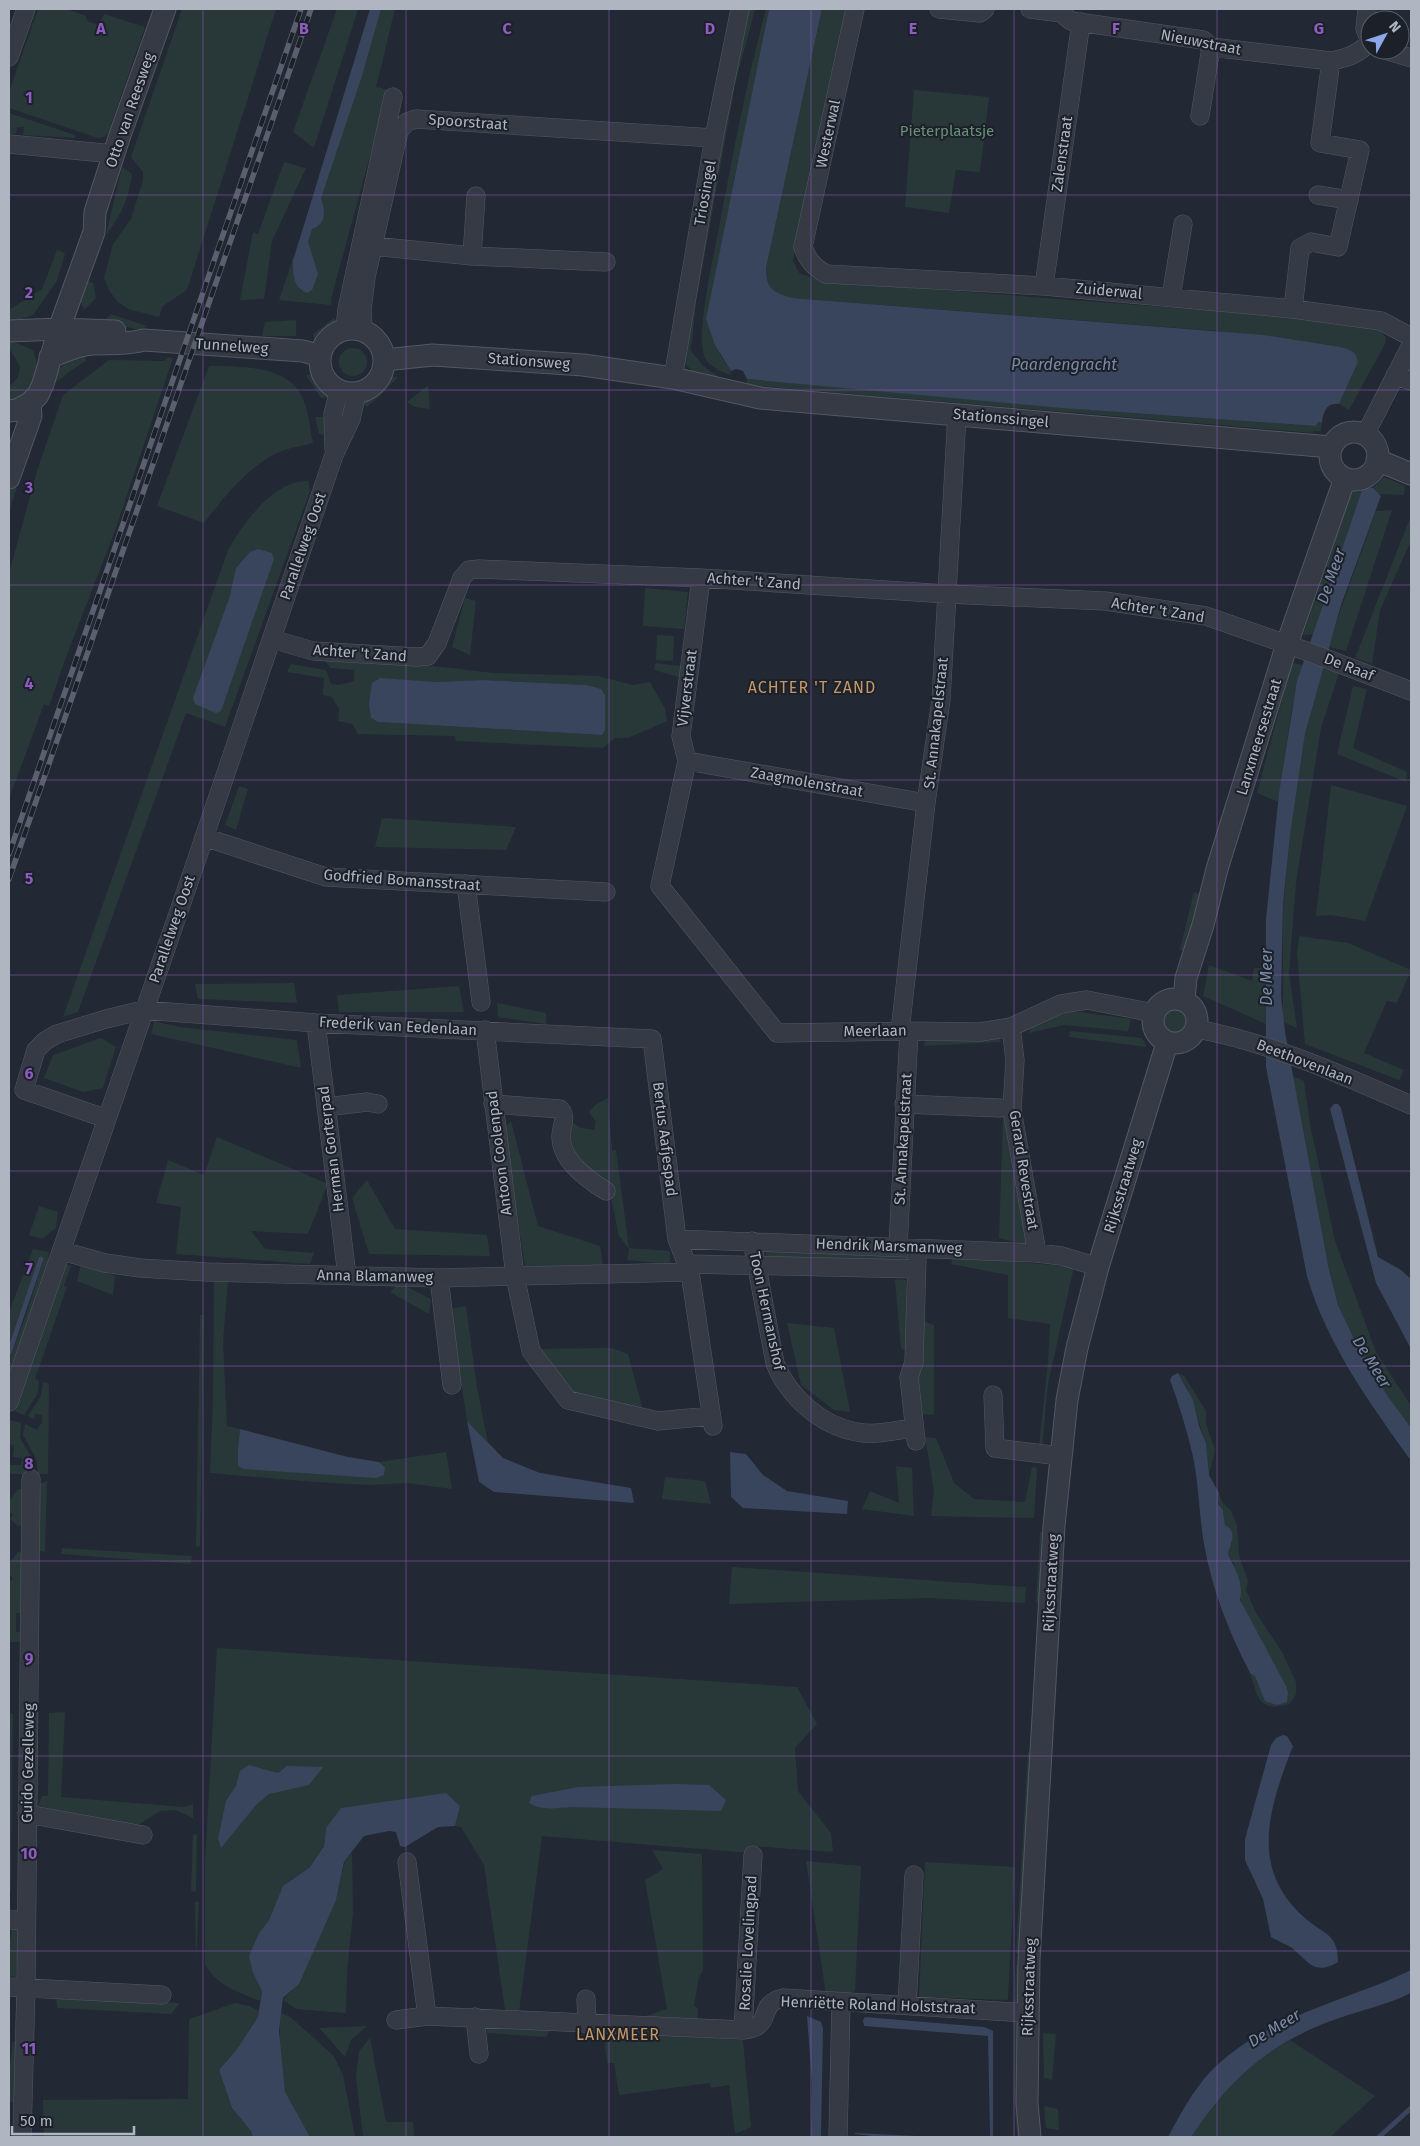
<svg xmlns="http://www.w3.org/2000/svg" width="1420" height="2146" viewBox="0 0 1420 2146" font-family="'Fira Sans',sans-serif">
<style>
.green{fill:#283839;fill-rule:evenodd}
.water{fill:#39455c}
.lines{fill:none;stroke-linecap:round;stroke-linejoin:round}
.stream{stroke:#39455c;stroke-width:5}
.minor-casing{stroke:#535863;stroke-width:19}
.tertiary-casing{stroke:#535863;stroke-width:23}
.minor{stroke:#353a45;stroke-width:18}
.tertiary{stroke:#353a45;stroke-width:21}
.rail-casing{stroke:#5a606e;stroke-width:5.5}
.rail{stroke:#1b2029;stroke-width:4;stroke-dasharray:11;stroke-linecap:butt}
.grid{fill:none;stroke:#8e5cc0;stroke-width:1;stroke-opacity:0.55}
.labels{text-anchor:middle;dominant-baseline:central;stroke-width:4;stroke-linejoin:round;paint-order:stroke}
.street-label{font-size:15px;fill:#b0b5c2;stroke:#1b2029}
.park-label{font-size:15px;fill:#6a8f76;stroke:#1b2029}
.water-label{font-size:16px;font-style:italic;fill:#7b8aa7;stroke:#1b2029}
.neighbourhood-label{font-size:16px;letter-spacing:1px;fill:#c69867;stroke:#1b2029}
.grid-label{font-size:16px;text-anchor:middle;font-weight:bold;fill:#8e5cc0;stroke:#1b2029;stroke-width:4;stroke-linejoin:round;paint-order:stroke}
</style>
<rect width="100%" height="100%" fill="#222834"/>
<!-- green -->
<path class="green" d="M38 9H66L86 16 87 21 99 25 104 14 145 27 108 133 104 137 98 138 9 108V92Z
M182 9H276L187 290 163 306 159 317 128 309 118 302 110 292 104 278 113 244 131 219 143 180V172L131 157Z
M337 9H358L314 148 293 132Z
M377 9H395L376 87 388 90 331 299V305L279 300Z
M745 9H755L735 85 696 303 692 341 690 349C703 368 711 373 732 383L696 374 684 363V332Z
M766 9H769L706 319 721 356 731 371 730 375C721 371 710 367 705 358 695 337 713 258 718 233 732 158 746 83 766 9Z
M822 9H846L796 244 793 261 799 273 819 280 836 282 1361 322 1376 327 1385 336 1386 342 1349 410 1339 404 1358 362 1218 331 792 298C773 292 766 289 766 268Z
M914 90 989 97 980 172 956 170 949 213 905 207Z
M9 113 75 135V138L23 135 24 127H17L16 134H9Z
M284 162 306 168 272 241 264 299 240 300 253 232 258 234Z
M122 167 132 174C128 201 122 213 106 235Z
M57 250 65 253 57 281 33 315 11 322 9 310 42 289Z
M85 281 93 283 96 298 84 310 79 299Z
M111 314 147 326 141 330 103 322Z
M334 318 338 324 315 344 313 334Z
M296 320V336H262L265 322Z
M9 340 33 350C41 373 36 381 22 400L9 401V387L18 377 20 367 9 347Z
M339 362a14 14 0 1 1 28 0a14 14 0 1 1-28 0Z
M85 353 86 361 70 371 53 385 49 381 67 360Z
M168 357 173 358 115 531 68 652 49 706 44 704 9 799V573L37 471 63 395 109 360 164 361Z
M209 366C240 366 292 365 304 401 309 414 310 429 313 443 303 446 292 447 282 451 252 462 223 498 204 523L157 506Z
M314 374 331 397 321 398 306 375Z
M389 376 398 377 382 394 367 407 360 398Z
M747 379 1115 412 1316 426 1317 422H1322L1321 431H1313V433L747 385Z
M428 385 430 409 415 407 407 402Z
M315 417H324L325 435 319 434Z
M1384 477 1405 486 1404 495 1379 494 1373 488Z
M13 481H19L9 513V493Z
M308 481 310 491 225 727 186 713 78 1012 63 1017 228 550C243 523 274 480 308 481Z
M1362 490 1313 634 1303 635 1352 491Z
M1392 510 1346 651 1329 647 1339 614 1376 511Z
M1410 518 1411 541 1380 610 1372 664 1355 658Z
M645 588 688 592 684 629 643 626Z
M465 598 476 601 470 655 452 647Z
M657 635 674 636 673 661 656 660Z
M324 659 434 666 493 673 598 676 633 685 650 682 665 709 667 721 628 738H615L603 748 456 741 455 736 358 734 352 724 338 721 339 709 332 697 323 695 324 678 287 672 291 664 326 670 331 684 339 685 354 681V670L330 668ZM483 680 586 685 602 735 378 722 371 718 369 704 435 682Z
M655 663 682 666V678L654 670Z
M1292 663 1303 665 1292 708 1278 802 1257 793Z
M1323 669 1339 673 1321 728 1296 882 1289 973 1297 1028 1283 1022V908L1290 836 1305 734Z
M1353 686 1367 689 1353 748 1407 772 1406 782 1337 754Z
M1331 785 1407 806 1365 921 1331 915 1316 916Z
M239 786 248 789 236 830 225 825Z
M382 818 516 827 506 850 375 847Z
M1194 892 1202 895 1185 953 1180 949Z
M1299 936 1348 943 1411 970 1397 1003 1387 1001 1364 1053 1404 1070 1399 1080 1305 1044 1297 953Z
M1209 965 1252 981 1254 968H1265L1266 1024 1203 996Z
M294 983 297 1003 198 999 195 984Z
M459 986 464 1012H339L337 995Z
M497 1003 546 1013V1024L498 1017Z
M1169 1008 1182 1009 1189 1020 1180 1031 1167 1033 1162 1022Z
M1071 1011 1131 1019 1128 1031 1064 1025 1029 1033 1032 1024Z
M154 1021 179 1027 297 1040 301 1068 151 1034Z
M1070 1031 1142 1038 1147 1047 1069 1037Z
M999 1036 1001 1042 924 1046 925 1039Z
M101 1038 116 1047 103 1088 83 1092 44 1078 53 1055Z
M1293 1076 1304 1081 1310 1124 1335 1241 1376 1352 1411 1406V1428L1387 1395 1356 1343 1338 1305 1329 1270Z
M608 1098 612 1150H616L629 1248 670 1251V1264L627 1260 629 1249 619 1236 610 1193 570 1149 566 1118 581 1128 594 1130 596 1122 589 1112 595 1105Z
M1003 1118H1008L1027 1245 999 1238Z
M511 1121 538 1226 600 1246 603 1267 525 1266 503 1128Z
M217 1137 326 1183V1188L308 1234 251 1231 265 1249 314 1253 310 1264 176 1254 181 1207 156 1203 168 1160 204 1175Z
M367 1180 395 1229 487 1235 490 1256 369 1254 352 1198Z
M39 1206 58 1212 56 1228 42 1239 29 1235Z
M33 1249 49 1252 47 1266 9 1385V1361L28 1309 43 1261 42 1258 39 1259 9 1344V1312Z
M766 1249 909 1254V1260L766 1259Z
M954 1256 1074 1267 1048 1384 1042 1448 1039 1446 1048 1362 1050 1324 1008 1318V1275L951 1264Z
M66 1264 71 1266 64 1286 67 1287 35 1379 39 1380 38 1393 24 1415 14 1411Z
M81 1264 115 1276 113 1295 77 1281Z
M214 1278 228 1280 223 1342 227 1426 240 1429 238 1449 385 1467 379 1462 446 1452 452 1489 407 1483 369 1485 315 1482 210 1473 213 1400Z
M895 1279 906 1280 907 1351 901 1349Z
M399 1283 431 1299 429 1314 390 1292Z
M466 1306 477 1388 488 1442 467 1421 450 1309Z
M200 1315H204L200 1547 196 1546Z
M923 1321 934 1325V1415L918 1414 916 1375Z
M787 1323 834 1328 850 1412 834 1410 801 1385Z
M612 1348 628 1354 644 1414 570 1392 537 1349Z
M1178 1373 1185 1377 1206 1411V1424L1215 1450 1209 1475 1206 1443 1187 1388Z
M43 1382 49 1384 48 1474H38L36 1458 23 1435 25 1424 37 1430 42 1422V1415L35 1414 34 1419 28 1416 41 1396Z
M10 1420 21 1423 20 1438 34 1462 35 1474H11L9 1472V1452L10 1465H21L22 1458 13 1457 14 1446 9 1443Z
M925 1437 936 1438 954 1483 974 1499 1025 1502 1032 1467 1037 1468 1034 1518 931 1516 934 1490Z
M896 1466 912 1468 914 1516 862 1509 870 1491 899 1503Z
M665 1477 705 1481 711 1504 662 1499Z
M47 1481 45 1552 37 1550V1485Z
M18 1489H24L23 1522 19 1527 10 1519 13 1515 9 1511V1501Z
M1219 1493 1222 1502 1231 1511 1237 1525 1239 1556 1248 1581 1246 1590 1256 1613 1282 1652 1296 1682V1694L1290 1704C1258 1712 1259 1700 1250 1673L1255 1675 1277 1705 1286 1702 1288 1693 1243 1609 1234 1564 1228 1554C1231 1542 1238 1532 1225 1525L1223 1510 1218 1504Z
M1040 1532H1046L1042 1604 1036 1603Z
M62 1548 192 1556 191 1564 61 1554Z
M18 1552 23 1553 22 1613H16V1632L22 1631 21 1642H9V1583L13 1578 9 1575V1564Z
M732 1567 1026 1587 1025 1603 929 1598 729 1604Z
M217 1648 797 1687 817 1724 795 1748 798 1791 831 1833 833 1852 750 1846V1853L542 1836 519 2012 505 2010 484 1865 461 1827 455 1826 460 1806 326 1828 324 1845 310 1867 283 1886 269 1920 259 1933 253 1973 262 1991 260 2001C238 1992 219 1987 205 1965V1863Z
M65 1712 61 1797 184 1807 193 1804V1818L175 1810 160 1811 135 1827 38 1806 42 1796H48L49 1713Z
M9 1713 13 1714 11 1890H9Z
M1028 1752 1035 1754 1026 1955 1016 1953Z
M197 1834 196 1892 191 1891 193 1835Z
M652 1850 702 1854 703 1971 699 1977 694 2006 698 2008 697 2021 633 2020 667 2009 645 1880 663 1869Z
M352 1853 353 1913 347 1972 346 2013 296 2009 283 2000 298 1984 336 1899 345 1861Z
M806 1861 861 1866 855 1991 840 1997 826 1994Z
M925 1862 1015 1867 1008 2000 919 1997Z
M195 1902H199L196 1963Z
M12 1928 19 1929 16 1977 9 1976V1949Z
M1016 1965H1024L1021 2007 1014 2006Z
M56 1997 180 2003 171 2014 57 2008Z
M235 2003 249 2006 259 2011 258 2017 237 2049 219 2070 232 2108 251 2131 253 2137H44L43 2100 188 2099 189 2019Z
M281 2013 290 2017 333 2055 343 2075 355 2137H310C302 2123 291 2109 285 2094 279 2078 279 2030 281 2013Z
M1014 2021H1021V2137H1017L1014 2094Z
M487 2024 550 2030 546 2037 487 2033Z
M367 2026 351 2040 345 2057 319 2028Z
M611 2032 743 2040 751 2127 735 2134 729 2085 711 2088 710 2083 619 2095 614 2063H607C606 2052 602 2041 611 2032Z
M1043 2033 1056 2034 1052 2080 1044 2078Z
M370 2038 386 2122H413L414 2137H363L356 2077 359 2051Z
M1290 2040 1375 2096 1330 2137H1191C1217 2097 1247 2064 1290 2040Z
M13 2041 18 2043 15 2103 9 2101V2075Z
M1044 2106 1058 2109 1059 2130 1046 2128Z"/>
<!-- water -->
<path class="water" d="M370 9H381L361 79 321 198C325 211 327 224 312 229L308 242 318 274 312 290 307 293C293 287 293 275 293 261Z
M769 9H822L766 268C766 289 773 292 792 298L1263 335 1340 347C1351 350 1356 351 1358 362L1339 404C1327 402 1323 412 1322 422H1318L1316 426 1062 408 747 379 743 371 736 369 731 371 715 345 706 319Z
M1367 487 1373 488 1381 496 1341 605 1305 734 1290 836 1283 904 1281 996 1285 1032 1329 1270 1338 1305 1356 1343 1387 1395 1411 1428V1461C1370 1403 1327 1345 1307 1276L1266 1067V919L1279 793 1297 681 1362 490Z
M258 549 272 553 274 559 221 711 216 713 195 704 193 698 230 596 236 568 250 552Z
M380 678 435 682 483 680 586 685 601 689 605 695V730L602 735 378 722 371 718 369 704 372 683Z
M1334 1104H1338L1341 1108 1378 1257 1401 1270 1411 1279V1349L1376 1283 1330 1109Z
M1178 1373 1193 1400 1199 1426 1206 1443 1209 1475 1219 1493 1218 1504 1223 1510 1225 1525C1238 1532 1231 1542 1228 1554 1235 1569 1244 1583 1240 1600L1286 1686 1288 1693 1287 1702 1277 1705 1265 1701 1255 1676 1250 1673C1229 1632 1212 1590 1204 1544 1199 1515 1199 1485 1193 1457 1187 1430 1179 1405 1170 1380L1172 1376Z
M467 1421 503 1458 540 1473 631 1488 634 1503 494 1492 479 1482Z
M240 1429 348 1457 379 1462 385 1467 384 1475 376 1478 244 1469 238 1466V1449Z
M730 1452 746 1454 763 1475 787 1491 848 1501 847 1514 743 1508 731 1497Z
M1283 1735 1287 1736 1293 1746C1269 1808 1248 1869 1306 1919 1325 1935 1338 1934 1338 1962 1314 1976 1309 1962 1292 1948 1286 1944 1277 1941 1271 1937L1263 1899 1245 1860V1839L1271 1745 1276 1738Z
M249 1765 278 1773 287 1766 323 1767 309 1785 269 1794 256 1805 221 1848 218 1839 226 1801 236 1786 240 1771Z
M675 1784 709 1785 726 1800 721 1811 572 1807C556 1808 543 1811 529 1803L532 1796 578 1787Z
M446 1793 460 1806 455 1826 438 1827 405 1847 400 1846 396 1832 389 1831 364 1836 344 1862 336 1900 299 1984 283 1998 279 2031 285 2092 310 2137H253L251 2131 232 2108 219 2070 237 2049 258 2017 262 1991 253 1973 249 1956 259 1933 269 1920 283 1886 310 1867 324 1846 326 1828 341 1808Z
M1411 1970V1993C1385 2006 1356 2011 1328 2022 1266 2046 1227 2082 1191 2137H1168C1179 2116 1193 2091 1209 2073 1264 2016 1343 2003 1411 1970Z
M807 2016 821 2022 823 2028 821 2137H811L812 2083Z
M865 2017 984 2027 993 2031V2137H990L988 2036 864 2026 863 2020Z
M855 2133 938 2137H881L855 2134Z"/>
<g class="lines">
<!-- stream -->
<path class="stream" d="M9 1353 41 1259
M1379 2137 1411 2108"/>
<!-- minor casing -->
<g class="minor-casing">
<path id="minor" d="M855 9 803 247C808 261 814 267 826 274L1044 286 1293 309 1381 321 1411 337
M939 9 980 13 985 9
M1030 9 1061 13 1071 21 1203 40 1211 47 1331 61C1348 58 1358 54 1370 42
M1367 9 1365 29 1370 41
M1385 50 1411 58
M9 57 26 9
M1200 116 1211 47
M9 144 114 154
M1318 195 1349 200
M373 246 472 256 606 262
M472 256 476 196
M1044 286 1081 22
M1171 297 1183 224
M1293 309 1300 248 1311 242 1338 247 1360 150 1320 143 1331 61
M345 329 347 309 393 97
M363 331 362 310 366 277 399 131 407 122 416 119 714 138
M1395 375 1411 381
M673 378 714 138 740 9
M1365 435 1411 345
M334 449 333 414 339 391
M701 578 681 736 687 761 660 886 777 1033 909 1031 980 1032 1011 1027 1061 1004 1087 1000 1154 1013
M272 639 313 651 417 657 428 656 437 643 462 578 469 570 479 569 701 578 947 594 1105 601 1206 616 1306 651 1411 691
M687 761 926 803
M204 837 326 877 606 892
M466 884 481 1002
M316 1023 347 1276
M1011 1027 1015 1060 1012 1109 1037 1253
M1197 1029C1272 1043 1342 1075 1411 1105
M485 1030 515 1276 531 1351 568 1400 658 1421 711 1416
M900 1031 926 803 941 700 957 414
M493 1104 560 1109C567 1117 562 1125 561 1135 560 1160 587 1179 606 1191
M904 1104 1000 1108
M326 1107 367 1102 378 1104
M107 1119 24 1090 36 1050 45 1041 57 1034 106 1019 143 1010 316 1023 652 1039 677 1239 690 1272 713 1426
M677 1239 1037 1253 1062 1256 1098 1267
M752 1241 775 1363C788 1396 821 1426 857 1432 875 1436 895 1430 914 1428
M898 1247 909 1031
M62 1251 105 1263 140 1268 207 1272 439 1278 690 1272
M689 1264 916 1269
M439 1278 452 1385
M993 1395 995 1448 1060 1456
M9 1402 189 882 334 455 351 419 357 393
M916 1441 909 1377 914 1362 917 1258
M27 1814 143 1835
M407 1862 427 2016
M9 1920H26
M9 1987 162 1995
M586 1999 587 2024
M907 2006 914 1875
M475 2017 479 2054
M396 2020 427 2016 743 2030C776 2027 755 2004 783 1998L1028 2013
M743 2030 753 1855
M22 2137 26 1988 31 1479
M838 2137 841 2003"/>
</g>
<!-- tertiary casing -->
<g class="tertiary-casing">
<path id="tertiary" d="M320 361a32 32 0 1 1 64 0a32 32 0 1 1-64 0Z
M9 331 59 329 115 331
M50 357C64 352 77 345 92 344 111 343 124 345 144 340L303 351 320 356
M384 360 433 355 583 365 673 378 760 398 1331 447
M9 411 17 410 30 403 38 395 43 384 59 329 94 232 95 212 120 135 165 9
M1330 456a24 24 0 1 1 48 0a24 24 0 1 1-48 0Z
M1377 460 1411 474
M9 478 31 416 30 403
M1153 1021a22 22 0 1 1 44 0a22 22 0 1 1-44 0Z
M1184 1000 1186 978 1203 925 1217 869 1287 644 1345 478
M1030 2137 1027 2103 1029 1960 1054 1526 1067 1400 1077 1348 1098 1267 1167 1043"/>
</g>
<!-- minor -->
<use href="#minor" class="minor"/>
<!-- tertiary -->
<use href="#tertiary" class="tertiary"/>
<!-- rail casing -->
<g class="rail-casing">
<path id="rail" d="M9 854 301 9
M9 879 311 9"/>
</g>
<!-- rail -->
<use href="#rail" class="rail"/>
</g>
<!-- grid -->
<path class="grid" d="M203 9V2137M406 9V2137M609 9V2137M811 9V2137M1014 9V2137M1217 9V2137M9 195H1411M9 390H1411M9 585H1411M9 780H1411M9 975H1411M9 1171H1411M9 1366H1411M9 1561H1411M9 1756H1411M9 1951H1411"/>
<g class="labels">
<!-- street labels -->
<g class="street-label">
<text transform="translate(1201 42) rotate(11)">Nieuwstraat</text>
<text transform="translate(130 110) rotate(-71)">Otto van Reesweg</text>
<text transform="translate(468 122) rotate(4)">Spoorstraat</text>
<text transform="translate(828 134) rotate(-78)">Westerwal</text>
<text transform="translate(1062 154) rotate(-82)">Zalenstraat</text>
<text transform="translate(705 193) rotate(-80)">Triosingel</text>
<text transform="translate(1109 291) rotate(5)">Zuiderwal</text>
<text transform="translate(232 346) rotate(4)">Tunnelweg</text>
<text transform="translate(529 361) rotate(4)">Stationsweg</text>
<text transform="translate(1001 418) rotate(5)">Stationssingel</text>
<text transform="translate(303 546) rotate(-71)">Parallelweg Oost</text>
<text transform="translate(754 581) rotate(4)">Achter 't Zand</text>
<text transform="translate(1158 610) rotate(9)">Achter 't Zand</text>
<text transform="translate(360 653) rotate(4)">Achter 't Zand</text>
<text transform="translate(1349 667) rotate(21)">De Raaf</text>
<text transform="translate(687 688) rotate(-83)">Vijverstraat</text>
<text transform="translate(936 723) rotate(-84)">St. Annakapelstraat</text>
<text transform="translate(1259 737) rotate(-73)">Lanxmeersestraat</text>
<text transform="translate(807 782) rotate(10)">Zaagmolenstraat</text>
<text transform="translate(402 880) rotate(4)">Godfried Bomansstraat</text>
<text transform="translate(172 929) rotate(-71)">Parallelweg Oost</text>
<text transform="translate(398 1026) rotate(3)">Frederik van Eedenlaan</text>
<text transform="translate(875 1031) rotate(-1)">Meerlaan</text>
<text transform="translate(1305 1062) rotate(21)">Beethovenlaan</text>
<text transform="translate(665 1139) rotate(83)">Bertus Aafjespad</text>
<text transform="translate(903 1139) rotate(-87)">St. Annakapelstraat</text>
<text transform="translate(331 1149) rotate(-97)">Herman Gorterpad</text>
<text transform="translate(499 1153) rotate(-97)">Antoon Coolenpad</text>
<text transform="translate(1024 1170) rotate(81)">Gerard Revestraat</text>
<text transform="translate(1123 1186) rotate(-73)">Rijksstraatweg</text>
<text transform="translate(889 1246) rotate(2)">Hendrik Marsmanweg</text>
<text transform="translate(375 1276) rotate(1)">Anna Blamanweg</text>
<text transform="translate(767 1311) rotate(78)">Toon Hermanshof</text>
<text transform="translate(1051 1583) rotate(-87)">Rijksstraatweg</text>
<text transform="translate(28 1763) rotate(-89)">Guido Gezelleweg</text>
<text transform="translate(748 1943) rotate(-87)">Rosalie Lovelingpad</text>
<text transform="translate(1029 1987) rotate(-88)">Rijksstraatweg</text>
<text transform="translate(878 2005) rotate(2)">Henriëtte Roland Holststraat</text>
</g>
<!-- park labels -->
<g class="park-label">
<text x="947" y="131">Pieterplaatsje</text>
</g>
<!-- water labels -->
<g class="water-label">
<text x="1064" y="364">Paardengracht</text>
<text transform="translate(1331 576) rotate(-71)">De Meer</text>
<text transform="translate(1266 977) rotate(-90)">De Meer</text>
<text transform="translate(1372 1362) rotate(58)">De Meer</text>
<text transform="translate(1274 2028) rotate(-31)">De Meer</text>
</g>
<!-- neighbourhood labels -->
<g class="neighbourhood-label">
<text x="812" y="687">ACHTER 'T ZAND</text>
<text x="618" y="2034">LANXMEER</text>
</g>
</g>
<g class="grid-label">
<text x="101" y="34">A</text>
<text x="304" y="34">B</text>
<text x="507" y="34">C</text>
<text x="710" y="34">D</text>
<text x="913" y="34">E</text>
<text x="1116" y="34">F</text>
<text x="1319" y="34">G</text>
<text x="29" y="103">1</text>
<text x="29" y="298">2</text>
<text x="29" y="493">3</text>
<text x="29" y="689">4</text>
<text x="29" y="884">5</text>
<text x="29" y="1079">6</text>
<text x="29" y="1274">7</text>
<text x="29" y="1469">8</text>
<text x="29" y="1664">9</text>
<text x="29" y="1859">10</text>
<text x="29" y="2054">11</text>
</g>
<!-- border -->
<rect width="1420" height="2146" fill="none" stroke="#b0b5c2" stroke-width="20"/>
<!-- north arrow -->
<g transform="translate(1385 35) rotate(50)"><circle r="24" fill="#1b2029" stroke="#575c66"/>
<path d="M0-4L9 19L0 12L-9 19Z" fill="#8ca8ea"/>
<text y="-8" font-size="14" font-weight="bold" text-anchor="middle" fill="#b0b5c2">N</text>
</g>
<!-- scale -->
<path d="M12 2126v8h122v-8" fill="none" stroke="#b0b5c2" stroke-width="2.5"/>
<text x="20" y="2126" font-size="15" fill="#b0b5c2" stroke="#1b2029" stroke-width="4" paint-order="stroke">50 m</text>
</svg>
